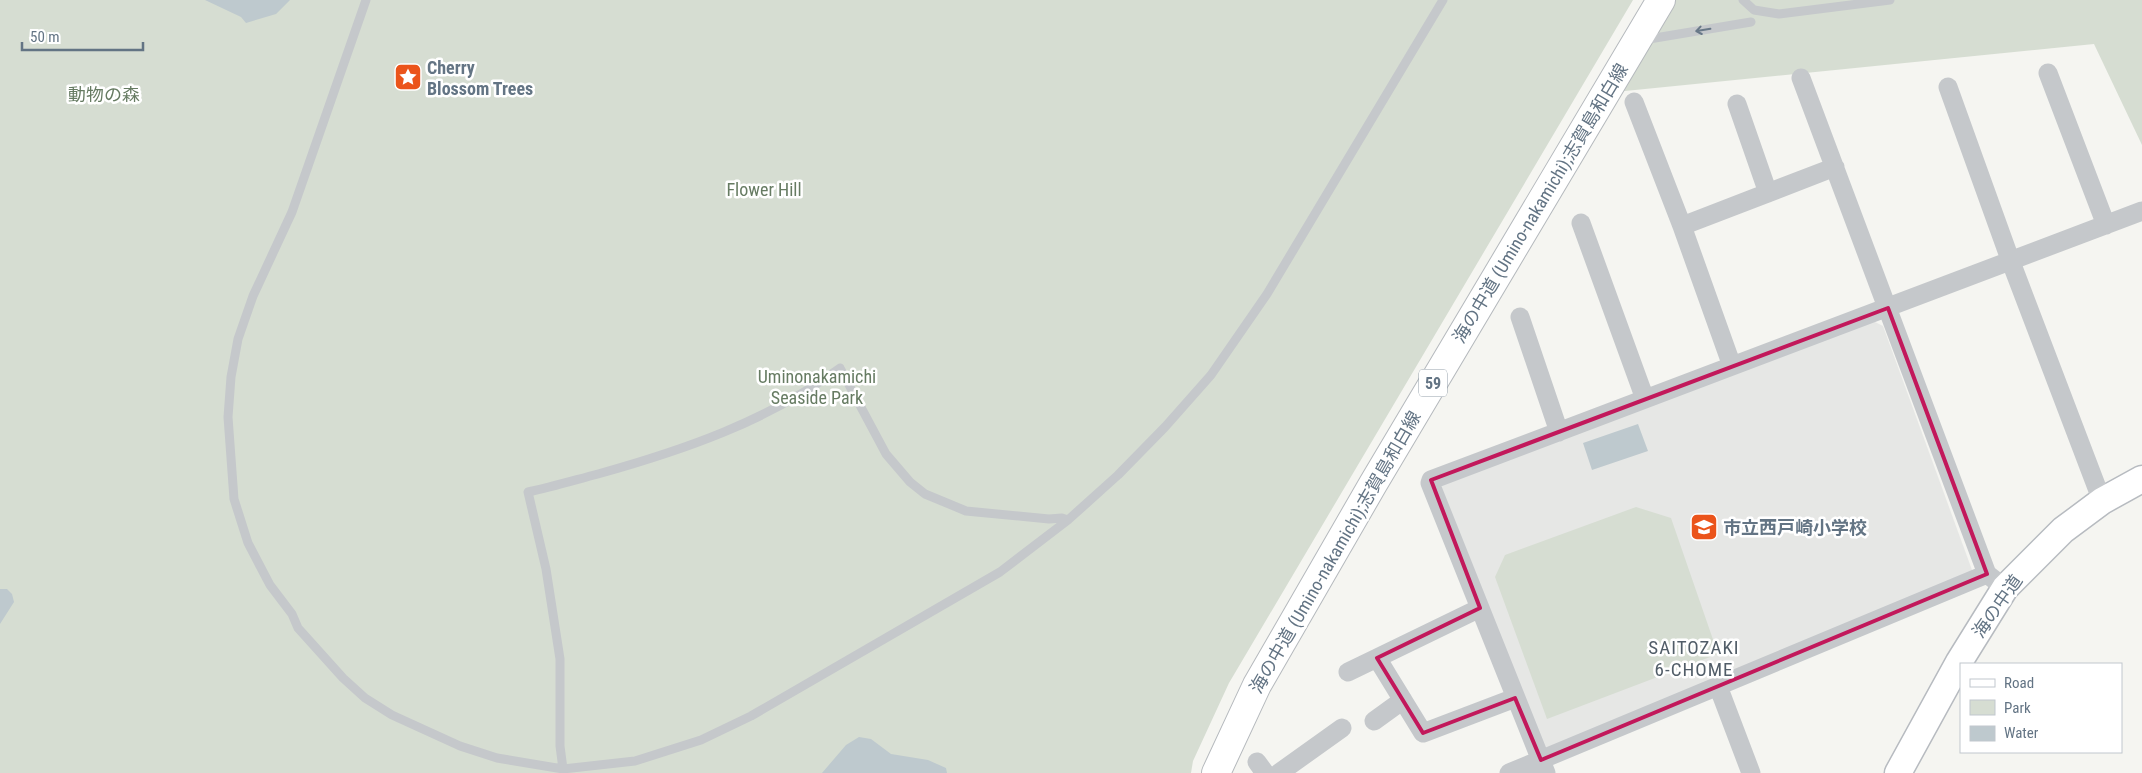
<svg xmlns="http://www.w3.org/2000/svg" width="2142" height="773" viewBox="0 0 2142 773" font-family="'Roboto Condensed','Noto Sans JP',sans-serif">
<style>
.built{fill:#e6e7e5}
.green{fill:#d6ddd2}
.water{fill:#bec9ce}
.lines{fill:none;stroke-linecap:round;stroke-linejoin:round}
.secondary-casing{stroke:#b7bbc0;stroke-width:29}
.primary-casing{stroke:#b5b9bd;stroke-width:30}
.lane{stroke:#c5c8cb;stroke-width:9}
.street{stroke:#c5c8cb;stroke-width:19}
.secondary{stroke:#fff;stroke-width:26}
.primary{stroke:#fff;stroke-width:28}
.oneway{stroke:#687888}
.marked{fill:none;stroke:#c2185b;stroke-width:4;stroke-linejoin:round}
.labels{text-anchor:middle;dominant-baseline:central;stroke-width:5;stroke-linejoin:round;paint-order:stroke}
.shield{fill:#fff;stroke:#929ea9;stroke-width:1}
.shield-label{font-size:16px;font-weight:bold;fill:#637484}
.poi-label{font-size:18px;font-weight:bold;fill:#637484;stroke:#fff;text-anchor:start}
.park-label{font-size:18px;fill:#667b62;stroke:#fff}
.street-label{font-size:18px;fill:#637484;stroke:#fff}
.neighbourhood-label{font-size:19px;letter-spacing:1px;fill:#515d68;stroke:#fff}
</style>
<rect width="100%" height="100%" fill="#f5f5f1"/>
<!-- built -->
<path class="built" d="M1871 320 1883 326 1972 570 1969 578 1550 750 1541 746 1435 484Z"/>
<!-- green -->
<path class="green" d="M0 0H1633L1229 683 1193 761 1191 773H0Z
M1667 0H2142V145L2094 44 1615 92Z
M1636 507 1671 518 1718 654 1547 719 1495 577 1505 555Z"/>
<!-- water -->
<path class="water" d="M205 0H290L276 14 246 23 241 17Z
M1638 424 1648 451 1592 470 1583 443Z
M0 589H7L12 594 14 602 0 624Z
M859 737 871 739 891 754 928 760 946 768 947 773H822L846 745Z"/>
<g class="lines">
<!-- secondary casing -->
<g class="secondary-casing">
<path id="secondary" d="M1898 773 1959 662 2005 588 2063 530 2102 501 2142 479"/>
</g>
<!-- primary casing -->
<g class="primary-casing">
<path id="primary" d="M1216 773 1257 685 1373 484 1661 0"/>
</g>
<!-- lane -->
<path class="lane" d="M366 0 292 212 253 296 238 339 231 377 228 417 234 499 248 543 270 585 292 614 298 628 343 678 365 698 392 715 460 746 497 758 563 769 635 761 701 740 751 716 1000 572 1068 520 1118 475 1165 427 1211 375 1267 294 1443 0
M1743 0 1754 10 1779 14 1890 0
M1643 40 1751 22
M563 769 560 746V659L546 569 528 492C552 487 575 480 598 474 684 450 768 421 840 368L886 454 910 482 925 494 966 511 1049 519 1062 518 1068 520"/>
<!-- street -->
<path class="street" d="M2048 73 2106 225
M1801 78 1987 574 2005 588
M1948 87 2011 262 2102 501
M1634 102 1682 226 1732 366
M1737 104 1768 193
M1581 223 1645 399
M1682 226 1835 167
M1520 317 1559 432
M1480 608 1377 658 1423 733 1515 698
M1348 672 1377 658
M1718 686 1751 773
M1374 721 1403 700
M1257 762 1265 773
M1279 773 1342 728
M1509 773 1987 574
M1546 773 1430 483 1431 480 2142 211"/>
<!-- secondary -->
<use href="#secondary" class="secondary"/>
<!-- primary -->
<use href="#primary" class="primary"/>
</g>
<!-- one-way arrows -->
<defs><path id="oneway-shaft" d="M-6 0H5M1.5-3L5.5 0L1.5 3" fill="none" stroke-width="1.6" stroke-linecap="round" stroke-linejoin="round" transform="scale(1.25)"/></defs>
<use class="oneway" href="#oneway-shaft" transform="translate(1703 30) rotate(171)"/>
<!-- marked area -->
<path class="marked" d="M1888 308 1987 574 1541 760 1515 698 1423 733 1377 658 1480 608 1431 480Z"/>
<!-- icons -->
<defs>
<g id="sight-square" transform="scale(1.4375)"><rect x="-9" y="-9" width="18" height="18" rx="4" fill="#eb541b" stroke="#fff"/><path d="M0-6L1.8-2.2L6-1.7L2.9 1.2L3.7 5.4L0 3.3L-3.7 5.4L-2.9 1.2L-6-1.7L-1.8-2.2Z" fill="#fff"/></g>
<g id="school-square" transform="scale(1.4375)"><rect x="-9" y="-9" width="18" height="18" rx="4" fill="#eb541b" stroke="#fff"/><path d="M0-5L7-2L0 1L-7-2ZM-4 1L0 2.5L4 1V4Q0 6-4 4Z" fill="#fff"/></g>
</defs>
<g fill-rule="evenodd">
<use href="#sight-square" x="408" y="77"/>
<use href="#school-square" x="1704" y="527"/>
</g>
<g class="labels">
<!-- shield labels -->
<rect class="shield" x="1419" y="369.5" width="28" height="27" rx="4"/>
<g class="shield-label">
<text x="1433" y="383">59</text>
</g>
<!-- poi labels -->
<g class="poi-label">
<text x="427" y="67">Cherry<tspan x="427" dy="21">Blossom Trees</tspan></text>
<text x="1723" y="527">市立西戸崎小学校</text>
</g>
<!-- park labels -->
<g class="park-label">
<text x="104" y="94">動物の森</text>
<text x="764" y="189">Flower Hill</text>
<text x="817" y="376">Uminonakamichi<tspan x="817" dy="21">Seaside Park</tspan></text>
</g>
<!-- street labels -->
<g class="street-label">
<text transform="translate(1540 203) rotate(-59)">海の中道 (Umino-nakamichi);志賀島和白線</text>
<text transform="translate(1335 552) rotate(-60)">海の中道 (Umino-nakamichi);志賀島和白線</text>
<text transform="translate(1997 606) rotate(-55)">海の中道</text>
</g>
<!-- neighbourhood labels -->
<g class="neighbourhood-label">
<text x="1694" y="647">SAITOZAKI<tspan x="1694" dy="22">6-CHOME</tspan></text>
</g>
</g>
<!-- legend -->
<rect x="1960" y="663" width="162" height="90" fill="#ffffff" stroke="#c1c7ce"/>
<rect x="1970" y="679" width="25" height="8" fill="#ffffff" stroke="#c1c7ce"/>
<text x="2004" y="688" font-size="15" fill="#637484">Road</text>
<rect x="1970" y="700" width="25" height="15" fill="#d6ddd2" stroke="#c1c7ce"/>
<text x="2004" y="713" font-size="15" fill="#637484">Park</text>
<rect x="1970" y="726" width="25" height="15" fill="#bec9ce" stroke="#c1c7ce"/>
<text x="2004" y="738" font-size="15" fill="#637484">Water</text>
<!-- scale -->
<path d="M22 42v8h121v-8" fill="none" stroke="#637484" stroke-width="2.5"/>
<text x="30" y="42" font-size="15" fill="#637484" stroke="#ffffff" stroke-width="4" paint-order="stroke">50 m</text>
</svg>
